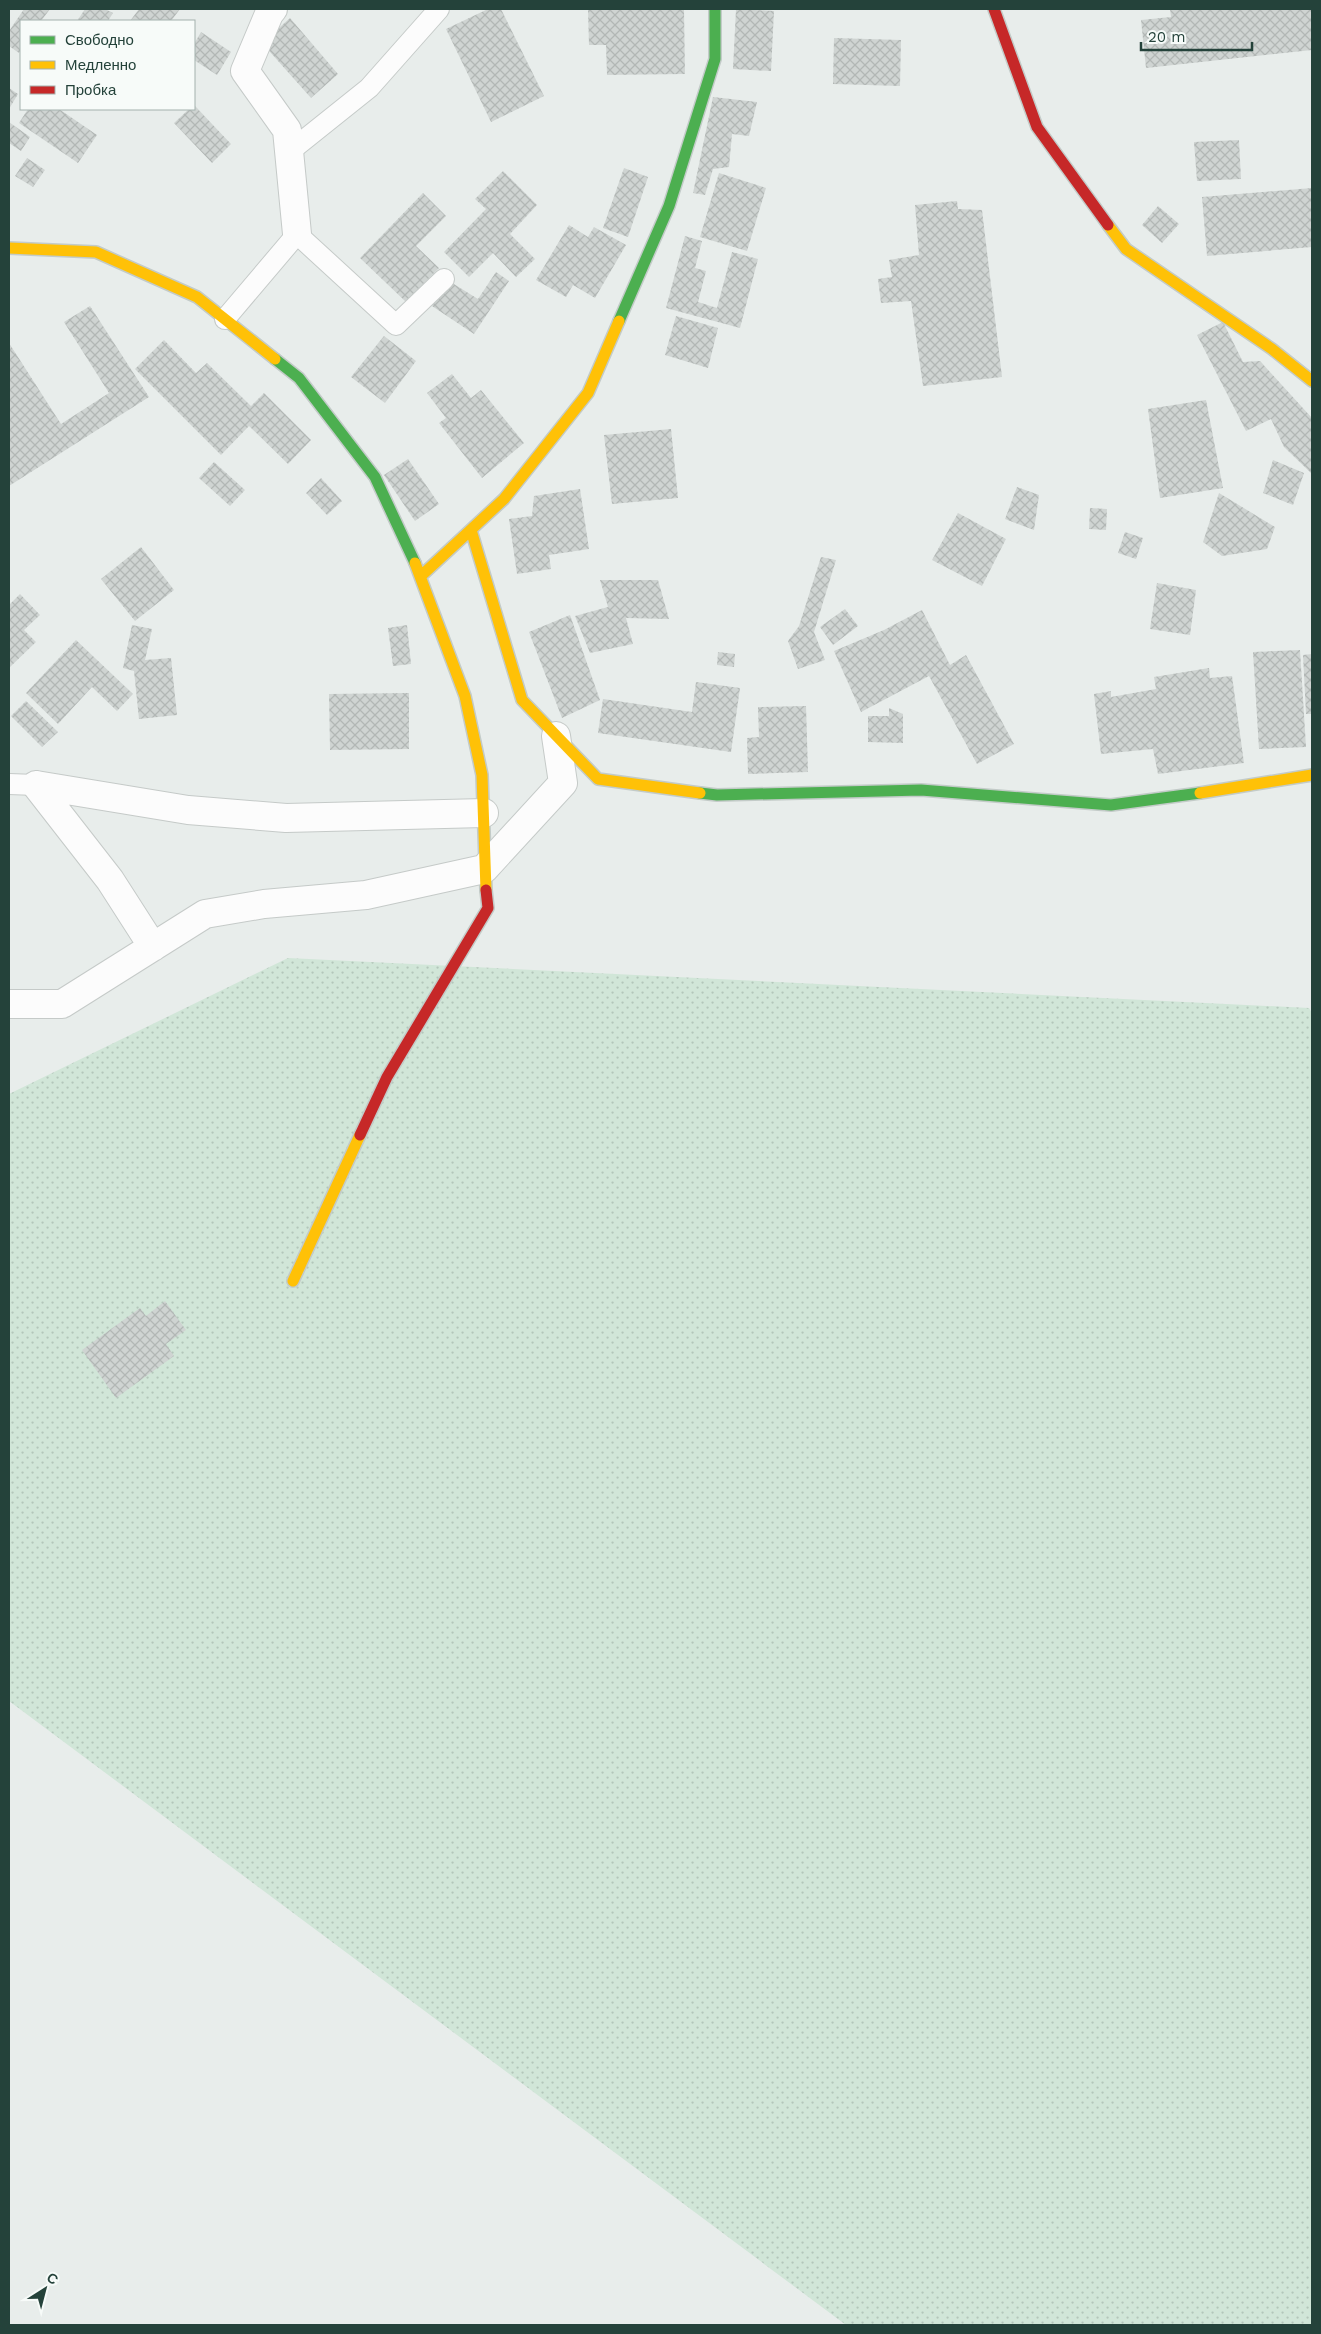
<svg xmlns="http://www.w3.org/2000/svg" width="1321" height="2334" viewBox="0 0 1321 2334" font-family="'Work Sans',sans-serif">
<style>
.grass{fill:url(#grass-dots)}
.building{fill:url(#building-cross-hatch)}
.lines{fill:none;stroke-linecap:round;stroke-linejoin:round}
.lane-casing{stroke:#c5cac8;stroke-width:22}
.street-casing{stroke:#c5cac8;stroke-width:30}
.fast-casing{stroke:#c3cbc8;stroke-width:14}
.slow-casing{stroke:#c3cbc8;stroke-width:14}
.jam-casing{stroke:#c3cbc8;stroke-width:14}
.lane{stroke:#fcfcfc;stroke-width:20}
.street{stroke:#fcfcfc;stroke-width:28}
.fast{stroke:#4caf50;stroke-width:11}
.slow{stroke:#ffc107;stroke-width:11}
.jam{stroke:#c62828;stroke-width:11}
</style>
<defs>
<pattern id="grass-dots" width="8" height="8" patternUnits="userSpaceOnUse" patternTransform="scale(1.25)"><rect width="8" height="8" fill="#d1e6d8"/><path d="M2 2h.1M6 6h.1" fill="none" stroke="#b3c6ba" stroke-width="1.8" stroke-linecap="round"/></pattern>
<pattern id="building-cross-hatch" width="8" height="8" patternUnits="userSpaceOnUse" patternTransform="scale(1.25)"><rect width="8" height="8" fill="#cfd4d2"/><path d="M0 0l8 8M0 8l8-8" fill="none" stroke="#b2b7b5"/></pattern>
</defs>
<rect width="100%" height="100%" fill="#e8edeb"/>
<!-- grass -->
<path class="grass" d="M288 958 1309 1008 1312 1013V2325H846L9 1701V1094Z"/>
<!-- building -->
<path class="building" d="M24 9H50L41 21H21V50L19 53 9 46V31Z
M85 9H105L113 13 108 21H77Z
M139 9H180L171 21H130Z
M488 9H501L544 96 491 122 446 29Z
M588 9H684L685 74 607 75 606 45H589Z
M736 9 774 11 771 71 733 69Z
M1170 9H1312V50L1146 68 1141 20 1171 17Z
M290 18 338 74 311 98 262 43Z
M201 32 231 52 217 75 194 60V44Z
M834 38 901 40 900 86 833 84Z
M9 88 18 94 9 109Z
M713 97 757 102 749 136 732 134 729 167 713 169 705 195 693 193Z
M194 105 231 144 212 163 174 123 189 109H194Z
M28 109H59L97 135 78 163 19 123Z
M9 122 30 137 21 151 9 143Z
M1239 140 1241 179 1197 181 1194 142Z
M27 158 45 170 33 187 15 176Z
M624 168 648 177 628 237 603 228Z
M503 171 537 205 510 234 535 259 516 277 493 253 469 277 444 252 486 209 475 199Z
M719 173 766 188 747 251 700 237Z
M1312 188V247L1207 256 1202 197Z
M423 193 446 216 416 246 439 268 406 302 360 258Z
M957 201 958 209 982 210 1002 377 923 386 911 301 881 303 878 279 892 277 889 260 919 255 915 205Z
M1158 206 1179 224 1162 243 1142 225Z
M569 225 588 237 594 227 626 245 595 298 573 285 566 297 536 280Z
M685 236 702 241 695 268 706 271 698 302 717 308 732 252 758 259 740 328 666 308Z
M496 272 509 281 474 334 432 306 449 281 478 299Z
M90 306 149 397 9 486V343L61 424 109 393 64 322Z
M676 316 718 328 708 368 665 355Z
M1223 322 1243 362 1260 361 1312 418V474L1284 447 1271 419 1246 431 1197 335Z
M384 336 416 361 385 403 351 377Z
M164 340 196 373 207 363 251 406 264 393 311 440 288 464 249 426 221 455 135 369Z
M452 374 471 398 481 390 524 443 482 478 439 423 446 418 427 393Z
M1206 400 1223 488 1160 498 1148 409Z
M671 429 678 498 612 504 604 435Z
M408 459 439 504 415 521 384 475Z
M1273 460 1304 473 1293 505 1263 493Z
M214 462 245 490 230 506 199 478Z
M321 478 342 501 327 515 306 493Z
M1017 487 1039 495 1034 530 1005 519Z
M580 489 589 549 549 555 551 569 517 574 509 519 532 516 534 496Z
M1219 493 1275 527 1267 549 1222 556 1203 542Z
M1090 508 1107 509 1106 530 1089 529Z
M958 513 1006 539 982 586 932 560Z
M1125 532 1143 538 1136 559 1118 553Z
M141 547 174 590 135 621 101 579Z
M821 557 836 560 814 632 825 660 798 669 788 641 799 626Z
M600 580H658L669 619 626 618 633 644 590 653 575 616 608 607Z
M1157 583 1196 590 1190 635 1150 629Z
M20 594 40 615 24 630 36 642 9 668V605Z
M845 609 858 626 833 645 820 627Z
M922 610 950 665 966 655 1014 744 977 764 929 676 861 712 834 651 884 630Z
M570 615 600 700 562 718 529 632Z
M132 625 152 629 145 660 171 658 177 715 139 719 134 671 123 668Z
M407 625 411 664 393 666 388 628Z
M76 640 133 694 117 711 92 687 58 724 26 693Z
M1300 650 1306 747 1259 749 1253 652Z
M718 652 735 654 734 667 717 665Z
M1312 654V714H1306L1303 655Z
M1209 668 1210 678 1232 676 1244 763 1158 774 1153 749 1101 754 1094 694 1111 691V697L1156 689 1154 677Z
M696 682 740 688 731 752 598 733 603 699 692 712Z
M409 693V749L330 750 329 694Z
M26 701 58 732 42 747 11 716Z
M806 706 808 772 748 774 747 738 759 737 758 707Z
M889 708 903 714V743L868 742V716H889Z
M165 1301 186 1330 166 1344 174 1356 116 1398 82 1350 140 1308 146 1316Z"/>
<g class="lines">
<!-- lane casing -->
<g class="lane-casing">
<path id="lane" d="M289 152 369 88 439 9
M225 319 297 234 396 325 444 279
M9 784 36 785"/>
</g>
<!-- street casing -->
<g class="street-casing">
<path id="street" d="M273 9 269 14 245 71 287 130 297 234
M36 785 188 810 286 818 484 813
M36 785 110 880 153 947
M9 1004H62L205 914 264 904 366 895 484 869 563 783 556 736"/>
</g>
<!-- fast casing -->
<g class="fast-casing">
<path id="fast" d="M619 321 669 206 715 59V9
M275 359 299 378 375 477 415 563
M700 793 717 795 921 790 1111 805 1200 793"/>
</g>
<!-- slow casing -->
<g class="slow-casing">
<path id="slow" d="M1108 225 1126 249 1272 349 1312 381
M9 248 96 252 197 297 275 359
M471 530 522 700 598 779 700 793
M415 563 465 696 482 775 486 890
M421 576 504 499 588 393 619 321
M1200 793 1312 775
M293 1281 360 1135"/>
</g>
<!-- jam casing -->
<g class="jam-casing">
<path id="jam" d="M994 9 1037 127 1108 225
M360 1135 387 1077 488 908 486 890"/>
</g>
<!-- lane -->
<use href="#lane" class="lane"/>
<!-- street -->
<use href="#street" class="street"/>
<!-- fast -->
<use href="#fast" class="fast"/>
<!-- slow -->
<use href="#slow" class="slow"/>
<!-- jam -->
<use href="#jam" class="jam"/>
</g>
<!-- border -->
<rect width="1321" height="2334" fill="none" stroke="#24423a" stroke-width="20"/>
<!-- legend -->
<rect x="20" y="20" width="175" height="90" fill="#f7fbf9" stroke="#a3b1ad"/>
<rect x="30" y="36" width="25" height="8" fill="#4caf50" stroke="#a3b1ad"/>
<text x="65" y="45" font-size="15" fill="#24423a">Свободно</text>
<rect x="30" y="61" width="25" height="8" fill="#ffc107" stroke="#a3b1ad"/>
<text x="65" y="70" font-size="15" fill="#24423a">Медленно</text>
<rect x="30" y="86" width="25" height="8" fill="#c62828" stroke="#a3b1ad"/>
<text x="65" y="95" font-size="15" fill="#24423a">Пробка</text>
<!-- north arrow -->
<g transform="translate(45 2289) rotate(36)" stroke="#f7fbf9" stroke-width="4" paint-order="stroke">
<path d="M0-4L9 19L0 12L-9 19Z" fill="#24423a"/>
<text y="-8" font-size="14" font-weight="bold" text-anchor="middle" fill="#24423a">С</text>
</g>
<!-- scale -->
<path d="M1141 42v8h111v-8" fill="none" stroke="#24423a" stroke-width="2.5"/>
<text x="1148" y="42" font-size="15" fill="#24423a" stroke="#f7fbf9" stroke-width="4" paint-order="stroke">20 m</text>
</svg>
